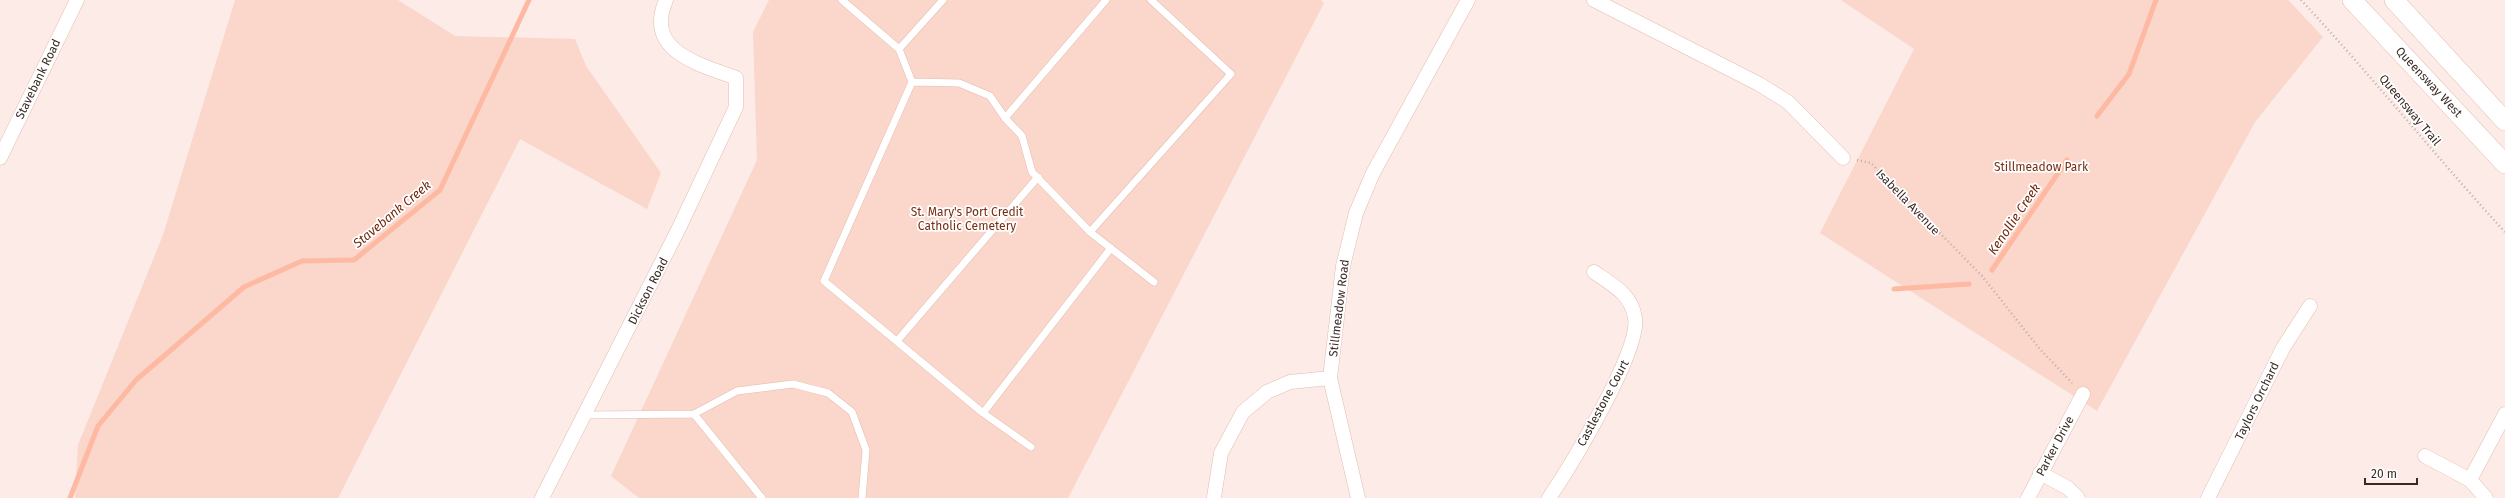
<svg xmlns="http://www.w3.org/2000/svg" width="2505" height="498" viewBox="0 0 2505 498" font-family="'Fira Sans',sans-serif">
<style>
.green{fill:#fad6cb}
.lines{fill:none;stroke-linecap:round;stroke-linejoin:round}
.stream{stroke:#feb9a2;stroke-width:5}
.service-casing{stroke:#e4bcaf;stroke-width:8}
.minor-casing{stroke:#e4bcaf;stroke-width:15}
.secondary-casing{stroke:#e4bcaf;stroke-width:20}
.path{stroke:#beaea9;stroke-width:2.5;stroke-dasharray:1 3;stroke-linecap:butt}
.service{stroke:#fff;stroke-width:7}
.minor{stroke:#fff;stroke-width:14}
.secondary{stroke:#fff;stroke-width:19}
.labels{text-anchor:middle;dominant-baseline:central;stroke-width:3.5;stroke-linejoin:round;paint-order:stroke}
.street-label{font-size:12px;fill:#3a2a25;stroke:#fff}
.park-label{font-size:12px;fill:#782e14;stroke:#fff}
.water-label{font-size:13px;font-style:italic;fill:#742a0f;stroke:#fff}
</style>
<rect width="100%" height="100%" fill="#fcebe6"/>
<!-- green -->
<path class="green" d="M235 0H398L455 36 575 39 586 66 661 173 647 209 520 139 338 498H75L78 445 163 235Z
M769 0H1321L1324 3 1068 498H639L611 476 757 160 753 32Z
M1841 0H2288L2323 37 2255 122 2097 411 1820 233 1914 49Z"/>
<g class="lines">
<!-- stream -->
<path class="stream" d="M2097 116 2129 74 2156 0
M1992 270 2067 160
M1894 289 1969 284
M70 498 98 426 136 380 244 287 302 261 354 260 440 190 529 0"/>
<!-- service casing -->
<g class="service-casing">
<path id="service" d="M842 0 899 49 912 82
M899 49 943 0
M1005 118 1106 0
M1090 232 1231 74 1151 0
M897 341 1038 177
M983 413 1111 248
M694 414 762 498
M586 415 694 414 737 391 793 384 828 393 852 412 866 450 862 498
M1031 447 983 413 824 281 912 82 959 83 990 96 1005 118 1022 136 1032 172 1090 232 1154 282"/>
</g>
<!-- minor casing -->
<g class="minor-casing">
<path id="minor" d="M1594 0 1759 84 1788 102 1843 158
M0 158 77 0
M2425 456 2470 480 2486 498
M2040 473 2068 488 2078 498
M2470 480 2505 414
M1214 497 1221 453 1243 412 1267 392 1290 382 1330 378
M542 498 679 228 736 107V78C700 64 644 52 666 0
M1358 498 1330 378 1343 266 1356 213 1373 173 1468 0
M1549 498C1570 467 1641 350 1635 318 1632 294 1611 284 1594 272
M2028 498 2083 394
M2208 498 2283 348 2310 306"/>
</g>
<!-- secondary casing -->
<g class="secondary-casing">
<path id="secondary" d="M2352 0 2505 164
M2394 0 2505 121"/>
</g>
<!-- path -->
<path class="path" d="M2301 0C2371 75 2435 156 2505 232
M1857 160 1871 163 1982 276 2039 348 2072 383"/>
<!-- service -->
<use href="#service" class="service"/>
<!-- minor -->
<use href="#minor" class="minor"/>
<!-- secondary -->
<use href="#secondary" class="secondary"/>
</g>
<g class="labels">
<!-- street labels -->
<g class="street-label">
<text transform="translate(38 79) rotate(-64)">Stavebank Road</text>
<text transform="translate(2429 82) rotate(47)">Queensway West</text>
<text transform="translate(2410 110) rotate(50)">Queensway Trail</text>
<text transform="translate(1908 202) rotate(46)">Isabella Avenue</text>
<text transform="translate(648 291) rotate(-63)">Dickson Road</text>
<text transform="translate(1339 308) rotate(-83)">Stillmeadow Road</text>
<text transform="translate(2257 401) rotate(-64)">Taylors Orchard</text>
<text transform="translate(1603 403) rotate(-62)">Castlestone Court</text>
<text transform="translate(2055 446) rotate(-62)">Parker Drive</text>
</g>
<!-- park labels -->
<g class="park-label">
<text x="2041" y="167">Stillmeadow Park</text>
<text x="967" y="212">St. Mary's Port Credit<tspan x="967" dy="14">Catholic Cemetery</tspan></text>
</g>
<!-- water labels -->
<g class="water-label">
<text transform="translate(392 214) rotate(-40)">Stavebank Creek</text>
<text transform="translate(2014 219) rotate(-56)">Kenollie Creek</text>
</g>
</g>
<!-- scale -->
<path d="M2365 478v6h52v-6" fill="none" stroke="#3a2a25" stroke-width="2"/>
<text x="2371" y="478" font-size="12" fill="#3a2a25" stroke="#ffffff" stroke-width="3" paint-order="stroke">20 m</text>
</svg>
